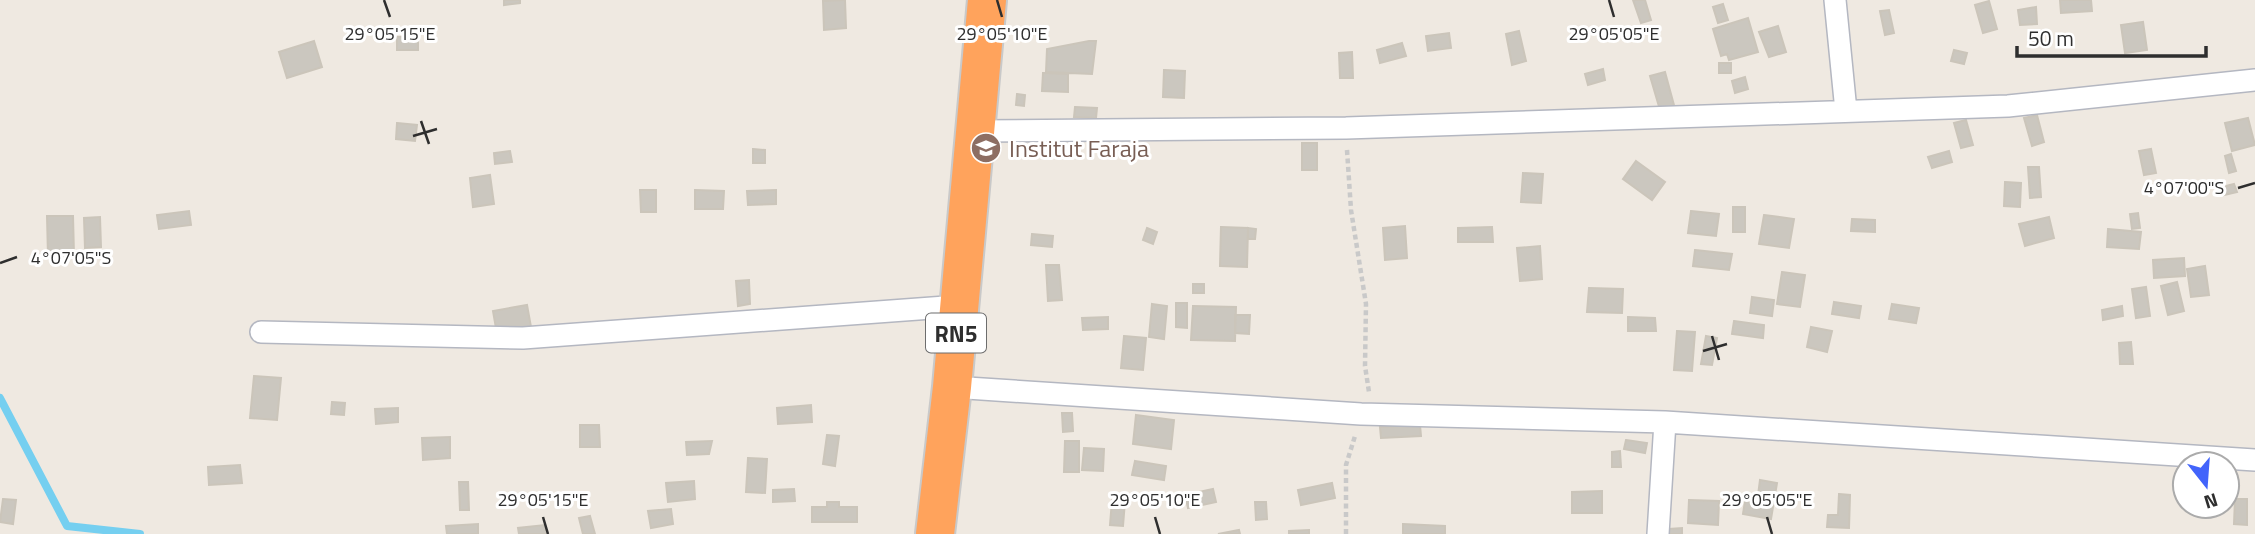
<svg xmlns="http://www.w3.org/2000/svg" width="2255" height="534" viewBox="0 0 2255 534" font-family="'Titillium Web',sans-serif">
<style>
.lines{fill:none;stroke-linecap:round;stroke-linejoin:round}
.stream{stroke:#75cff0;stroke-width:8}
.building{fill:#cbc7bf;stroke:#cbc5ba;stroke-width:2}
.street-casing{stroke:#b4b7c1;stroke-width:24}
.highway-casing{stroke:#c9c9c9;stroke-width:42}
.path{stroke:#c9c9c9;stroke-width:4.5;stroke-dasharray:5 3.5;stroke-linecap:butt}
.street{stroke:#fff;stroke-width:21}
.highway{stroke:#ffa35c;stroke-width:38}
.ticks{fill:none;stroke:#2e2e2e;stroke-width:2.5}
.labels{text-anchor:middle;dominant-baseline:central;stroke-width:6;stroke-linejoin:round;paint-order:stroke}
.shield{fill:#fff;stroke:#6d6d6d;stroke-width:2}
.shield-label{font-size:23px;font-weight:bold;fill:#2e2e2e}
.education-label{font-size:24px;fill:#785e54;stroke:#fff;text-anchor:start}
.ticks-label{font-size:18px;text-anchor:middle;fill:#2e2e2e;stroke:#fff;stroke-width:6;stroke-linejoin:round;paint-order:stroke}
</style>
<rect width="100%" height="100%" fill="#efe9e1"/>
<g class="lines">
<!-- stream -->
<path class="stream" d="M0 398 67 526 140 534"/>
</g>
<!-- building -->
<path class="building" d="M504 0H520V3L504 5Z
M845 0 846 28 824 30 823 1Z
M1633 0H1645L1651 20 1641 23Z
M2060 0H2091L2092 11 2061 13Z
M1989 1 1997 29 1983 33 1975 5Z
M1723 4 1728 20 1718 23 1713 7Z
M2036 7 2037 24 2020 25 2018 10Z
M1889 10 1894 33 1885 35 1880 11Z
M1748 18 1758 52 1729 60 1727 54 1721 56 1713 29Z
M2143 22 2147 50 2125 53 2121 25Z
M1778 26 1786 52 1769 57 1759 32Z
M1519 31 1526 61 1512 65 1506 34Z
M1449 33 1451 48 1428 51 1426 36Z
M397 37H418V50H397Z
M314 41 322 67 287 78 279 52Z
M1089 41H1096L1092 74 1046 72 1047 49Z
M1402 43 1406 56 1380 63 1377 50Z
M1954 50 1967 53 1964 64 1951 61Z
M1352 52 1353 78H1340L1339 53Z
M1719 63H1731V73H1719Z
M1603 69 1605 80 1588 85 1585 74Z
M1164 70 1185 71 1184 98 1163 97Z
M1665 72 1674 105 1660 110 1650 76Z
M1043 73 1068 74V92L1042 91Z
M1745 77 1748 89 1735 93 1732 81Z
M1017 94 1025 95 1024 106 1016 105Z
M1075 107 1097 108 1096 118 1074 117Z
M2037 115 2044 142 2032 146 2024 118Z
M2248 118 2255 145 2232 151 2225 123Z
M1966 120 1973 145 1961 148 1954 123Z
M397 123 417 125 415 141 396 139Z
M1302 143H1317V170H1302Z
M753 149 765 150V163H753Z
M2151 149 2156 173 2144 175 2139 151Z
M510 151 512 162 495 164 494 153Z
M1949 151 1952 162 1932 168 1928 157Z
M2231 154 2236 171 2229 173 2225 156Z
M1636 161 1665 182 1652 200 1623 179Z
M2028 167H2039L2041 197 2030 198Z
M1523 173 1543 174 1541 203 1521 202Z
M490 175 494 204 473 207 470 178Z
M2005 182 2021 183 2020 207 2004 206Z
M2234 184 2237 192 2224 195 2222 187Z
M640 190H656V212H641Z
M695 190 724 191 723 209H695Z
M776 190V204L748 205 747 191Z
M1733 207H1745V232H1733Z
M189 211 191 225 159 229 157 215Z
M1691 211 1719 214 1716 236 1688 233Z
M2138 213 2140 228 2132 229 2130 214Z
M1764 215 1794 219 1789 248 1759 244Z
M47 216H73L74 255 48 256Z
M100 217 101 247 85 248 84 218Z
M2049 217 2054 238 2025 246 2019 224Z
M1852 219 1875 220V232L1851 231Z
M1405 226 1407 258 1385 260 1383 228Z
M1221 227 1248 228 1247 267 1220 266Z
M1492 227 1493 242H1458V228Z
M1147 228 1157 232 1153 244 1143 240Z
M1248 228 1256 229 1255 239H1248Z
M2108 229 2141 232 2139 249 2107 247Z
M1032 234 1053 236 1052 247 1031 245Z
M1540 246 1542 279 1520 281 1517 248Z
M1695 250 1732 254 1729 270 1693 266Z
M2184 258 2185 276 2154 278 2153 260Z
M1046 265H1059L1062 300 1048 301Z
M2205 266 2209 295 2191 297 2187 269Z
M1782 272 1805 275 1800 307 1777 304Z
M749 280 750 304 738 306 736 281Z
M2177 282 2184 311 2168 315 2161 286Z
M1193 284H1204V293H1193Z
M2146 287 2150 316 2136 318 2132 289Z
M1589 288 1623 289 1622 313 1587 312Z
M1752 297 1774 300 1772 316 1750 313Z
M1834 302 1861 306 1859 318 1832 314Z
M1176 303H1187V328L1176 327Z
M1152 304 1167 306 1164 339 1149 337Z
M1892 304 1919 308 1916 323 1889 319Z
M527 305 531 327 497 334 493 311Z
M1193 306 1236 307 1235 341 1191 340Z
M2122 306 2123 316 2103 320 2102 310Z
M1235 315H1250L1249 334 1235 333Z
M1108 317V329L1083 330 1082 318Z
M1628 317 1655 318 1656 331H1628Z
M1734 321 1764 325 1763 338 1732 334Z
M1811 327 1832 331 1827 352 1807 347Z
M1677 331 1695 332 1692 371 1674 370Z
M1124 336 1146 338 1143 370 1121 368Z
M1706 336 1717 338 1712 365 1701 364Z
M2131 342 2133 364H2120L2119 343Z
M254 376 281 378 277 420 250 418Z
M332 402 345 403 344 415 331 414Z
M811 405 812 422 778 424 777 408Z
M398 408V422L376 424 375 409Z
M1062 413H1072L1073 431 1063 432Z
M1136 415 1174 420 1171 449 1133 444Z
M580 425H599L600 447H580Z
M1420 425 1421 436 1381 438 1380 427Z
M827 435 839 436 835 466 823 464Z
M450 437V458L423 460 422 438Z
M1626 440 1647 443 1645 453 1624 449Z
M712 441 709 454 687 455 686 442Z
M1065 441H1079V472H1064Z
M1084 448 1104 449 1103 471 1082 470Z
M1620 451 1621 467H1612V452Z
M748 458 767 459 765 493 746 492Z
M1135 461 1166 466 1164 480 1132 475Z
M240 465 242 483 209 485 208 467Z
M1760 480 1777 483 1771 519 1743 514 1745 501 1757 503Z
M694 481 695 499 668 502 666 483Z
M459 482H468L469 510H460Z
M1332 483 1335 498 1301 505 1298 490Z
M794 489 795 501 773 502V490Z
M1213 489 1216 502 1188 508 1185 495Z
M1602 491V513H1572V492Z
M1839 494 1850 495 1849 528 1827 527 1828 515H1838Z
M3 499 16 500 13 524 0 522Z
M2235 499H2247V525L2234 524Z
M1112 500 1125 501 1123 526 1110 525Z
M1689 500 1719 501 1718 525 1688 523Z
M827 502H839V507H857V522H812V507H827Z
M1255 502H1266L1267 519 1256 520Z
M671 509 673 524 651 528 648 511Z
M590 516 595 534H583L579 518Z
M478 524V534H447L446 526Z
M1403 524 1445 526V534H1403Z
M545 525 547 534H519L518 528Z
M1682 528V534H1669V529Z
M1239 530 1240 534H1218Z
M1309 530V534H1289V531Z"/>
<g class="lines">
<!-- street casing -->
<g class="street-casing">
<path id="street" d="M1835 0 1846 111
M974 131 1346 128 2008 106 2255 80
M261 332 523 338 959 306
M952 387 1361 414 1665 422 2255 460
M1658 534 1665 422"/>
</g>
<!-- highway casing -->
<g class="highway-casing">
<path id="highway" d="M935 534 952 387 987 0"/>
</g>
<!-- path -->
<path class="path" d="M1347 150 1351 210 1366 304 1365 366 1369 392
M1346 534V465L1355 436"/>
<!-- street -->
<use href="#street" class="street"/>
<!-- highway -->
<use href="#highway" class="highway"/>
</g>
<!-- ticks -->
<path class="ticks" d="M384 0 390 17M997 0 1002 17M1609 0 1614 17M421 121 429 144M413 136 437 129M2238 188 2255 183M0 263 17 257M1712 336 1719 360M1703 351 1727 344M543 517 548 534M1155 517 1160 534M1767 517 1772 534"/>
<!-- icons -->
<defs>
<g id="school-disc" transform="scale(1.575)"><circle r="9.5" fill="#8d6e63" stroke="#fff"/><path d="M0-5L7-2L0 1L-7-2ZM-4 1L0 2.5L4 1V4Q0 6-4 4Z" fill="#fff"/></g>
</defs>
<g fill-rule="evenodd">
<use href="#school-disc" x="986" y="148"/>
</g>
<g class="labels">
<!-- shield labels -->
<rect class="shield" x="926" y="313.5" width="60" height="39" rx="5"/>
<g class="shield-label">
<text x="956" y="333">RN5</text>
</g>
<!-- education labels -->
<g class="education-label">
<text x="1009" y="148">Institut Faraja</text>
</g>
</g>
<g class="ticks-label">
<text x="390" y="40">29°05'15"E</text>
<text x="1002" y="40">29°05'10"E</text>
<text x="1614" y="40">29°05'05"E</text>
<text x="2184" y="194">4°07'00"S</text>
<text x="71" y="264">4°07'05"S</text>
<text x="543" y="506">29°05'15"E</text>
<text x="1155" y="506">29°05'10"E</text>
<text x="1767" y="506">29°05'05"E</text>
</g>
<!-- north arrow -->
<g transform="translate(2206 485) rotate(163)"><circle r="33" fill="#ffffff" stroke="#ababab" stroke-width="2"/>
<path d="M0-5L12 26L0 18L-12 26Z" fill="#4264fb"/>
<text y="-10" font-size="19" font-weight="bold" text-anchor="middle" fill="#2e2e2e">N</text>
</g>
<!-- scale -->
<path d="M2017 46v10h189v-10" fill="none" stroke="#2e2e2e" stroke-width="3.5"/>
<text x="2028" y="46" font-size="21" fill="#2e2e2e" stroke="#ffffff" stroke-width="5" paint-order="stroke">50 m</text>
</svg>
